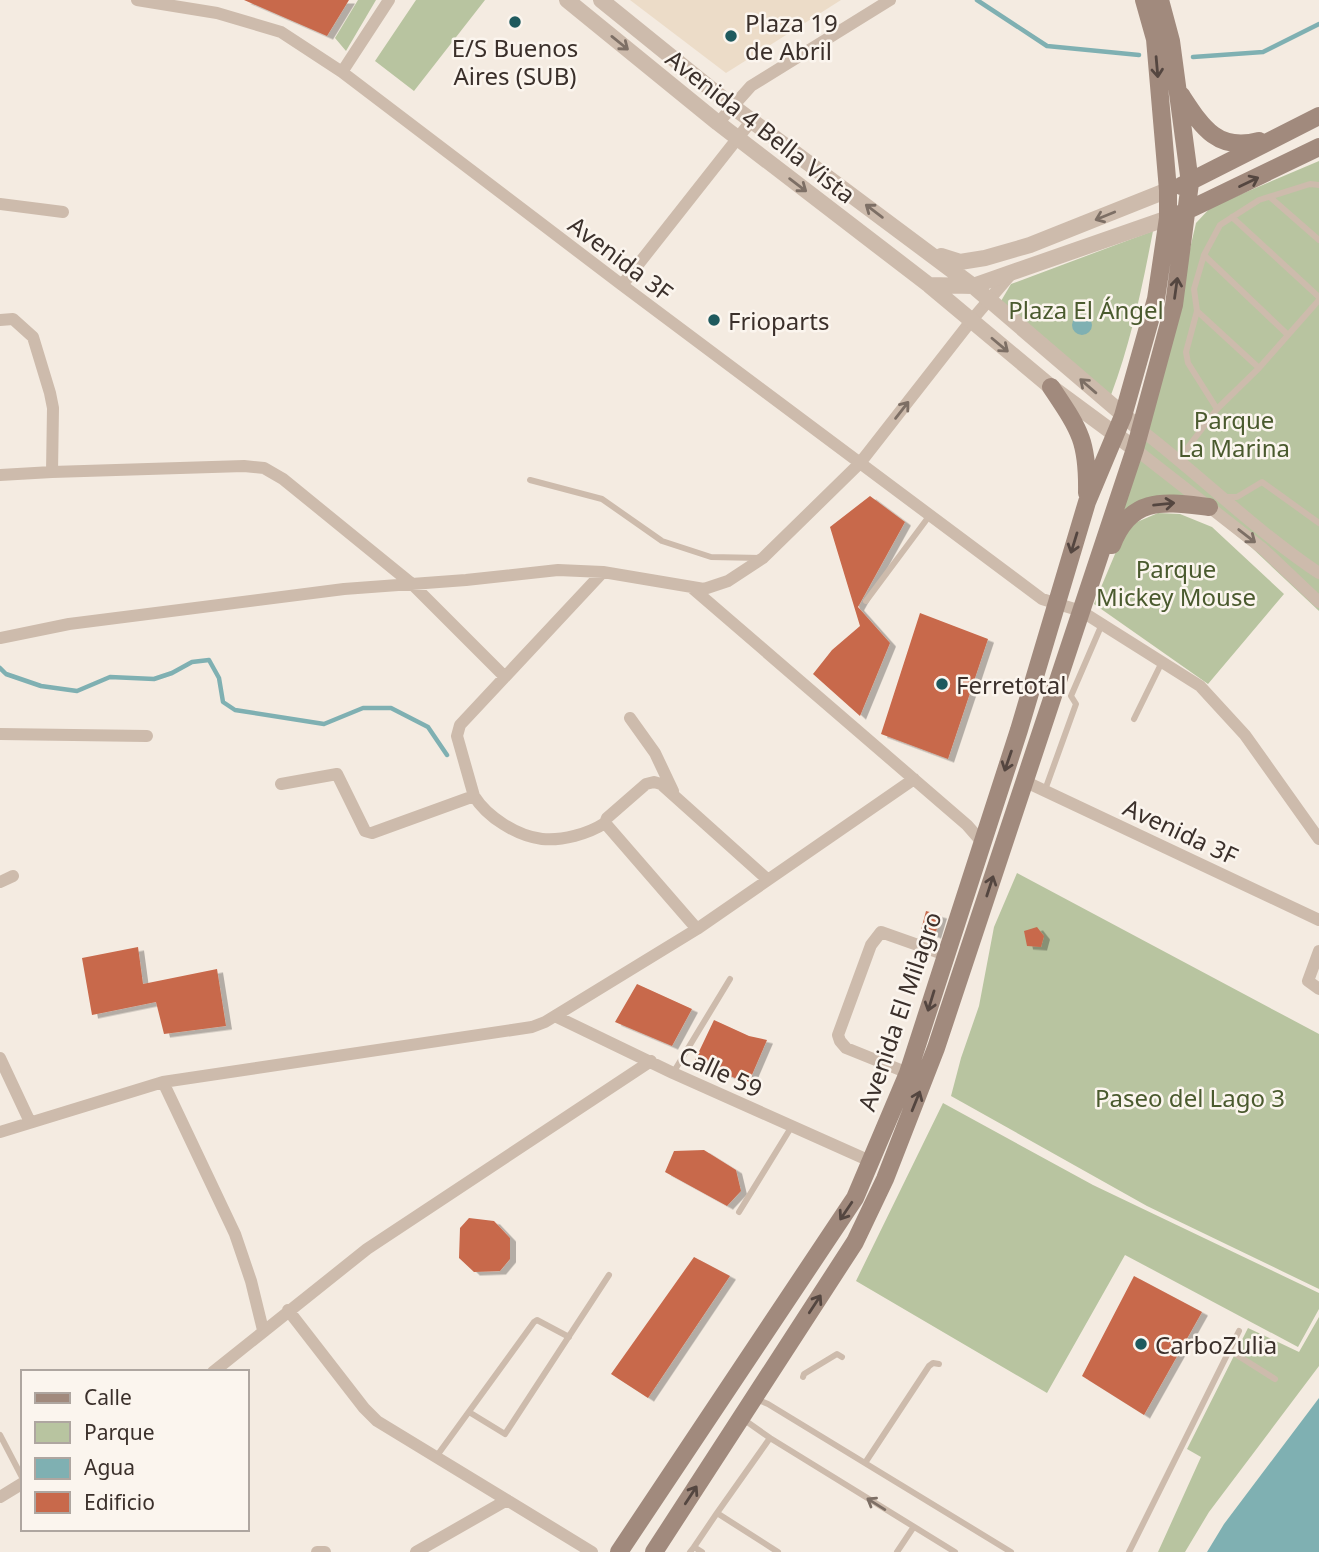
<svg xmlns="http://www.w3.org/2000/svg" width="1319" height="1552" viewBox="0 0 1319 1552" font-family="'Noto Sans',sans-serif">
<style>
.green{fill:#b8c4a0}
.plaza{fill:#ecdcc8}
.water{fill:#7fb0b2}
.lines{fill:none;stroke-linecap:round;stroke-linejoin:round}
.stream{stroke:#7fb0b2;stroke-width:4.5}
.building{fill:#c8694b;filter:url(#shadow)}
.service{stroke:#cdbbac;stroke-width:6}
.minor{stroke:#cdbbac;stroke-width:12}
.tertiary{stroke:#cdbbac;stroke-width:16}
.secondary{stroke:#a18a7d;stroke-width:18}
.oneway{stroke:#7d6f65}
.oneway2{stroke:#544640}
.poi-dot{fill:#1f5a5e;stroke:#fbf5ee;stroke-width:2.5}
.labels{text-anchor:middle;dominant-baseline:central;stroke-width:5;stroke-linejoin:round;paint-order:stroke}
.poi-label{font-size:24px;fill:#3b302b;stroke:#fbf5ee;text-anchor:start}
.street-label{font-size:24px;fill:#3b302b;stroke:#fbf5ee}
.park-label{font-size:24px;fill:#4a5a2e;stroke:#fbf5ee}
</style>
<defs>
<filter id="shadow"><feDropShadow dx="6" dy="3.5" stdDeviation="0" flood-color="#0004"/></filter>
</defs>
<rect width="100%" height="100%" fill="#f4ebe1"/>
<!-- green -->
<path class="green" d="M358 0H376L346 51 335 38Z
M416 0H485L414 91 375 61Z
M1319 161V611L1251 547 1211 515 1186 509 1122 514 1150 421 1196 223 1211 207Z
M1153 231C1142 288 1131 342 1111 395L1001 301 1011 284Z
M1158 513 1180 514 1212 527 1284 594 1208 684 1094 604 1123 535 1137 522Z
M1017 873 1319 1034V1289L1147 1206 951 1096 961 1058 979 1006 994 927Z
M943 1103 1093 1185 1319 1293V1309L1298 1347 1125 1255 1047 1393 856 1281Z
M1319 1317V1366L1209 1512 1185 1552H1158L1201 1457 1187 1449 1248 1328 1299 1352Z"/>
<!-- plaza -->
<path class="plaza" d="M630 0H841L726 73Z"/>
<!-- water -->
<path class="water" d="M1072 325a10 10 0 1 1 20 0a10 10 0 1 1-20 0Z
M1319 1398V1552H1207L1224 1524Z"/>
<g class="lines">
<!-- stream -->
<path class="stream" d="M977 0 1047 46 1139 55
M1193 57 1263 52 1319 24
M0 668 6 674 41 686 77 691 110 677 154 679 172 673 192 662 209 660 219 678 223 702 235 710 324 724 363 708H391L428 727 447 755"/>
</g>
<!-- building -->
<path class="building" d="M244 0H349L327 36Z
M870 496 905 522 858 607 890 643 860 716 813 674 832 650 860 626 830 527Z
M920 613 988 639 948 759 881 734Z
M926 911 941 915 935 935 921 930Z
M1037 927 1044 936 1041 947 1027 946 1024 931Z
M138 947 143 984 217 969 226 1026 164 1034 156 1002 92 1015 82 958Z
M637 984 692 1009 672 1046 615 1022Z
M714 1020 749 1036 767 1040 748 1084 695 1060Z
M704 1150 736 1170 741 1191 727 1206 665 1172 674 1151Z
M469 1218 494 1221 510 1238V1259L500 1271 474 1272 459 1258 460 1228Z
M694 1257 730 1276 648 1398 611 1374Z
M1134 1276 1202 1312 1144 1415 1082 1376Z"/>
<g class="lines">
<!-- service -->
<path class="service" d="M1271 198 1319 240
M1232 217 1319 297
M1204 255 1288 335
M1197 311 1186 352 1188 363 1217 409
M1259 368 1197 311 1194 289 1204 255 1220 225 1259 200 1310 184 1319 185
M1179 459 1217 409 1259 368 1319 300
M530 480 602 499 662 541 711 557 761 558
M1227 497H1237L1262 482 1319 523
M866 601 930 515
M1134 719 1162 662
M1045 790 1076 704 1071 696 1102 624
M673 1073 730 979
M739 1212 792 1126
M1229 1350 1275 1379
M803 1377 804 1374 837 1354 842 1357
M756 1399 768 1404 1011 1552
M469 1412 505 1434 609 1275
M743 1419 770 1438 955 1552
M0 1435 23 1479
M436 1457 534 1322 537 1320 569 1337
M865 1463 929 1366 933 1363 939 1364
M717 1513 770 1438
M694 1547 717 1513 778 1552
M690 1552 694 1547 702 1552
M897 1552 913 1528
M1129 1552 1239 1331"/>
<!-- minor -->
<path class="minor" d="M137 0 217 13 281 32 342 72 622 285 1042 599 1081 611 1200 686 1245 735 1319 839
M342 72 389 0
M718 123 751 86 890 0
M0 204 63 212
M622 285 752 120
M0 320 13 319 33 337 50 393 53 408 52 472
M1141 430C1201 476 1256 531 1319 573
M1135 449 1263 549 1319 602
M0 475 52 472 244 466 264 468 283 479 412 584 505 677
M691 587 967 825 981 841
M0 638 69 624 344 589 466 580 558 570 603 572 704 589 728 581 763 558 860 463 971 321 1011 274
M630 718 655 753 673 791
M0 734 147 736
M1024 781 1319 920
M281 784 337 774 365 831 372 833 474 796 457 736 460 725 603 572
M474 796C487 817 517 836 542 839 562 841 588 834 605 823
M0 882 13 876
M697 929 605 823 607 818 646 784 654 782 661 784 767 879
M1319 951 1308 981 1319 989
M555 1016 673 1073 870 1161
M0 1058 30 1122
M908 1073 846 1048 840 1041 838 1035 871 945 881 932 946 955
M163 1082 235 1234 251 1281 263 1330
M0 1132 163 1082 532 1027 545 1022 697 929 914 779
M288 1310 364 1408 377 1421 592 1552
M213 1372 367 1249 651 1061
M0 1497 23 1483
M317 1552H325
M416 1552 507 1500"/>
<!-- tertiary -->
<path class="tertiary" d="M567 0 718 123 929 285 1051 387 1135 449
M601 0 732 106 973 286 1141 430
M941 256 960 262 985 258 1030 245 1168 190
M929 285 973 286 1168 218"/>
<!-- secondary -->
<path class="secondary" d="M1181 95C1202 127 1217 152 1259 141
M1181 186 1319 116
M1180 214 1319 147
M1051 387C1079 429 1088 440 1087 493
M1112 545C1131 495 1165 502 1209 507
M619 1552 855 1198 908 1073 1019 730 1087 502 1123 416 1156 299 1168 218V190L1155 39 1144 0
M654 1552 855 1242 885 1179 936 1048 1135 449 1174 305 1190 183 1171 41 1160 0"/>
</g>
<!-- one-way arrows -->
<defs><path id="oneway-shaft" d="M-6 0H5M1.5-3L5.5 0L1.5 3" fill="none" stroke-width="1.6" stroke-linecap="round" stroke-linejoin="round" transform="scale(1.75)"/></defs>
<g class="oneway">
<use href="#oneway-shaft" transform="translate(620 43) rotate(39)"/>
<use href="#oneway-shaft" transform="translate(798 185) rotate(37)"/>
<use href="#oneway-shaft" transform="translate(874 211) rotate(-143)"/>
<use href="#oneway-shaft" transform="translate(1105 216) rotate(158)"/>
<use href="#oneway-shaft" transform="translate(1000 345) rotate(40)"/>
<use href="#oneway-shaft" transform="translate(1088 386) rotate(-139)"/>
<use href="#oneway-shaft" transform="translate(902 410) rotate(-52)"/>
<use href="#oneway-shaft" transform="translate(1247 536) rotate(38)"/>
<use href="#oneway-shaft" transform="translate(876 1504) rotate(-148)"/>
</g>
<g class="oneway2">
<use href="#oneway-shaft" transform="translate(1157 67) rotate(85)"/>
<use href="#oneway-shaft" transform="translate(1249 182) rotate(-26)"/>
<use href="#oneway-shaft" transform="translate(1176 288) rotate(-82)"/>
<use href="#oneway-shaft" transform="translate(1164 504) rotate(-6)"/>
<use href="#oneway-shaft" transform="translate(1074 543) rotate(107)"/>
<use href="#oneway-shaft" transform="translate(1008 761) rotate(109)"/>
<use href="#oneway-shaft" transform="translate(990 886) rotate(-72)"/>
<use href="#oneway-shaft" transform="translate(931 1001) rotate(107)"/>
<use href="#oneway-shaft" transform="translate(916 1101) rotate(-68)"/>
<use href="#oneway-shaft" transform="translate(846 1211) rotate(124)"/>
<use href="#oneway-shaft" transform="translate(815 1304) rotate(-57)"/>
<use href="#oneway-shaft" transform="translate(691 1495) rotate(-57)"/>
</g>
<!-- markers -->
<g class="poi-dot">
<circle cx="515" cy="22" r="7"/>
<circle cx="731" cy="36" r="7"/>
<circle cx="714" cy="320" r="7"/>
<circle cx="942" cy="684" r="7"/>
<circle cx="1141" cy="1344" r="7"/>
</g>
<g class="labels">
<!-- poi labels -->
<g class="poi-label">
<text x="745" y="22">Plaza 19<tspan x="745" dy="28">de Abril</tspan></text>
<text x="515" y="47" text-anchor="middle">E/S Buenos<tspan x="515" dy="28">Aires (SUB)</tspan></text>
<text x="728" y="320">Frioparts</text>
<text x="956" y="684">Ferretotal</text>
<text x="1155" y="1344">CarboZulia</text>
</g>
<!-- street labels -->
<g class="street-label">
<text transform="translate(761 126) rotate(38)">Avenida 4 Bella Vista</text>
<text transform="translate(621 258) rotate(37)">Avenida 3F</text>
<text transform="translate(1181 831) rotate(25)">Avenida 3F</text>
<text transform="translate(899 1011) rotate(-71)">Avenida El Milagro</text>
<text transform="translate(721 1071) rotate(25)">Calle 59</text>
</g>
<!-- park labels -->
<g class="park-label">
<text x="1086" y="309">Plaza El Ángel</text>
<text x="1234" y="419">Parque<tspan x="1234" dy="28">La Marina</tspan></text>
<text x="1176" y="568">Parque<tspan x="1176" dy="28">Mickey Mouse</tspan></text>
<text x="1190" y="1097">Paseo del Lago 3</text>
</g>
</g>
<!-- legend -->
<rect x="21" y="1370" width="228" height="161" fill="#fbf5ee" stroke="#aea6a0" stroke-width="2"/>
<rect x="35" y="1393" width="35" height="10" fill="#a18a7d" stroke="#aea6a0" stroke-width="2"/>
<text x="84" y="1405" font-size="21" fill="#3b302b">Calle</text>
<rect x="35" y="1422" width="35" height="21" fill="#b8c4a0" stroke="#aea6a0" stroke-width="2"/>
<text x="84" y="1440" font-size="21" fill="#3b302b">Parque</text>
<rect x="35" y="1458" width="35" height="21" fill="#7fb0b2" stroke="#aea6a0" stroke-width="2"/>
<text x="84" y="1475" font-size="21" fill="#3b302b">Agua</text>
<rect x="35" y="1492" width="35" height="21" fill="#c8694b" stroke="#aea6a0" stroke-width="2"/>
<text x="84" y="1510" font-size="21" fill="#3b302b">Edificio</text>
</svg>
